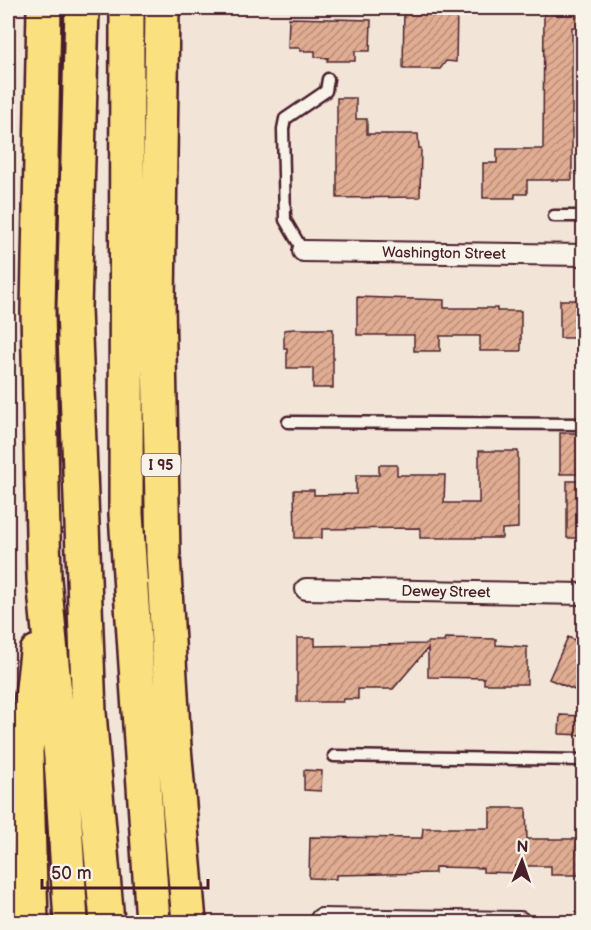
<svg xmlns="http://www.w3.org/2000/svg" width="591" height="930" viewBox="0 0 591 930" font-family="'Balsamiq Sans',sans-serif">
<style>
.building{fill:url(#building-hatch);stroke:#4a1f2b;stroke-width:1.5}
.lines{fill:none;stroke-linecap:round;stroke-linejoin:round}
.lane-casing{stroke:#4a1f2b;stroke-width:15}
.street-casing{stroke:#4a1f2b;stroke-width:24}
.highway-casing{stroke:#4a1f2b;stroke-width:38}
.lane{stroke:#f7f3e8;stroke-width:10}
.street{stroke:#f7f3e8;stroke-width:20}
.highway{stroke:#fbe080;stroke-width:33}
.labels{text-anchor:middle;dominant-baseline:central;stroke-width:4.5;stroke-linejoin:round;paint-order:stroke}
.shield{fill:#f7f3e8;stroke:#7e5f64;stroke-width:1.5}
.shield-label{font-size:14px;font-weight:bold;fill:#4a1f2b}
.street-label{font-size:15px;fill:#4a1f2b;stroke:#f7f3e8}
</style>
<defs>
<pattern id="building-hatch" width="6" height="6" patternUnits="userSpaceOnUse" patternTransform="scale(1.5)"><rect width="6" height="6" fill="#e0ad93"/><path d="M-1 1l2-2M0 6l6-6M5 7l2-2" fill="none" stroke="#b88c78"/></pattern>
</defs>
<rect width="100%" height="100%" fill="#f2e5d7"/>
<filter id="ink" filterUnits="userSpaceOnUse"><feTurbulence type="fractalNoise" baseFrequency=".0167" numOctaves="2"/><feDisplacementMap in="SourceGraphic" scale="12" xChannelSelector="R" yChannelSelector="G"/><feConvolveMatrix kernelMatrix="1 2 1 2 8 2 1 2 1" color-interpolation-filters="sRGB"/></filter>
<g filter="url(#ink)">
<!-- building -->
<path class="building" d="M404 8H457L456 62 446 61 440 69H403Z
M544 9 584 10V28L572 27V180H527V194H515V198H483V163H497V149H543Z
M289 18 371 20 370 51H355V61H327L328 58 315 57V51H300V48H288Z
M337 98H356V119H367V134H418L419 148H421L420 197 337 198Z
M357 297 444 300V308H497V311H521V351H480V336H440V351H414V335H357Z
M560 300H584V338H560Z
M294 329H333V388H313V368H287V348H284V330Z
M560 433H584V474H560Z
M479 451H518V528L502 529V538H420V528L322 529V538H295L294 490H314V495L356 494V475H379V465H397V475H445L444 503H479Z
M567 481H584V538H567Z
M568 637 584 644V694L549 679Z
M297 638H315V646L428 644V642H444L445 638 496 639V645L527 647V684H484V678L428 677V648L393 689H358V699H343V702H297Z
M560 715 584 716V735L559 734Z
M304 770 322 771 321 791 304 790Z
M490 808H526L527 839H584V875H551V866H516L515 873 483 872V868L435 867V873L336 875V879L309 878 310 837 422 838 423 828H490Z"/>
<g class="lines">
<!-- lane casing -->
<g class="lane-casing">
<path id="lane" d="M554 216H584
M303 251 285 220 283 129 285 119 326 91 328 79
M288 422 584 424
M334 756 584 760"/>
</g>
<!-- street casing -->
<g class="street-casing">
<g id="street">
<path id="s1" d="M303 251 584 255"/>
<path id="s2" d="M306 589 584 594"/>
<path d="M321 919 520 922"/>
</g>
</g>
<!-- highway casing -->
<g class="highway-casing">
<path id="highway" d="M44 8 38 311 44 579 61 758 71 922
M82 8 74 309 89 713 107 922
M127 8 126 514 153 922
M162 8 158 303 163 555 174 747 189 922
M31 922 26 751 37 652"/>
</g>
<!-- lane -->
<use href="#lane" class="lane"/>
<!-- street -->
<use href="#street" class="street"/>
<!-- highway -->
<use href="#highway" class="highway"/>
</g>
</g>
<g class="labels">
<!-- shield labels -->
<rect class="shield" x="141.5" y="454" width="39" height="22" rx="4.5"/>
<g class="shield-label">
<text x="161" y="465">I 95</text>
</g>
<!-- street labels -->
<g class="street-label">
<text stroke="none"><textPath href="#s1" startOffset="141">Washington Street</textPath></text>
<text stroke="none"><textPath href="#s2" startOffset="140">Dewey Street</textPath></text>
</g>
</g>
<!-- margin -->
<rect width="591" height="930" fill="none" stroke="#f7f3e8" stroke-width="30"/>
<rect x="15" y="15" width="561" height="900" fill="none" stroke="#4a1f2b" stroke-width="2" filter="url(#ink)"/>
<!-- north arrow -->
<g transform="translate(522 861) rotate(2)" stroke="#f7f3e8" stroke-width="4.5" paint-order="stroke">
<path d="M0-4.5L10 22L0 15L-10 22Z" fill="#4a1f2b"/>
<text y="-9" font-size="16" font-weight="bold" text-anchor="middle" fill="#4a1f2b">N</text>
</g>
<!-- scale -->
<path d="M42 879v9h166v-9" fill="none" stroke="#4a1f2b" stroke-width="3"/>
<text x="51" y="879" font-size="18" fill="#4a1f2b" stroke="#f7f3e8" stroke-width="4.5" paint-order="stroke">50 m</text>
</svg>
